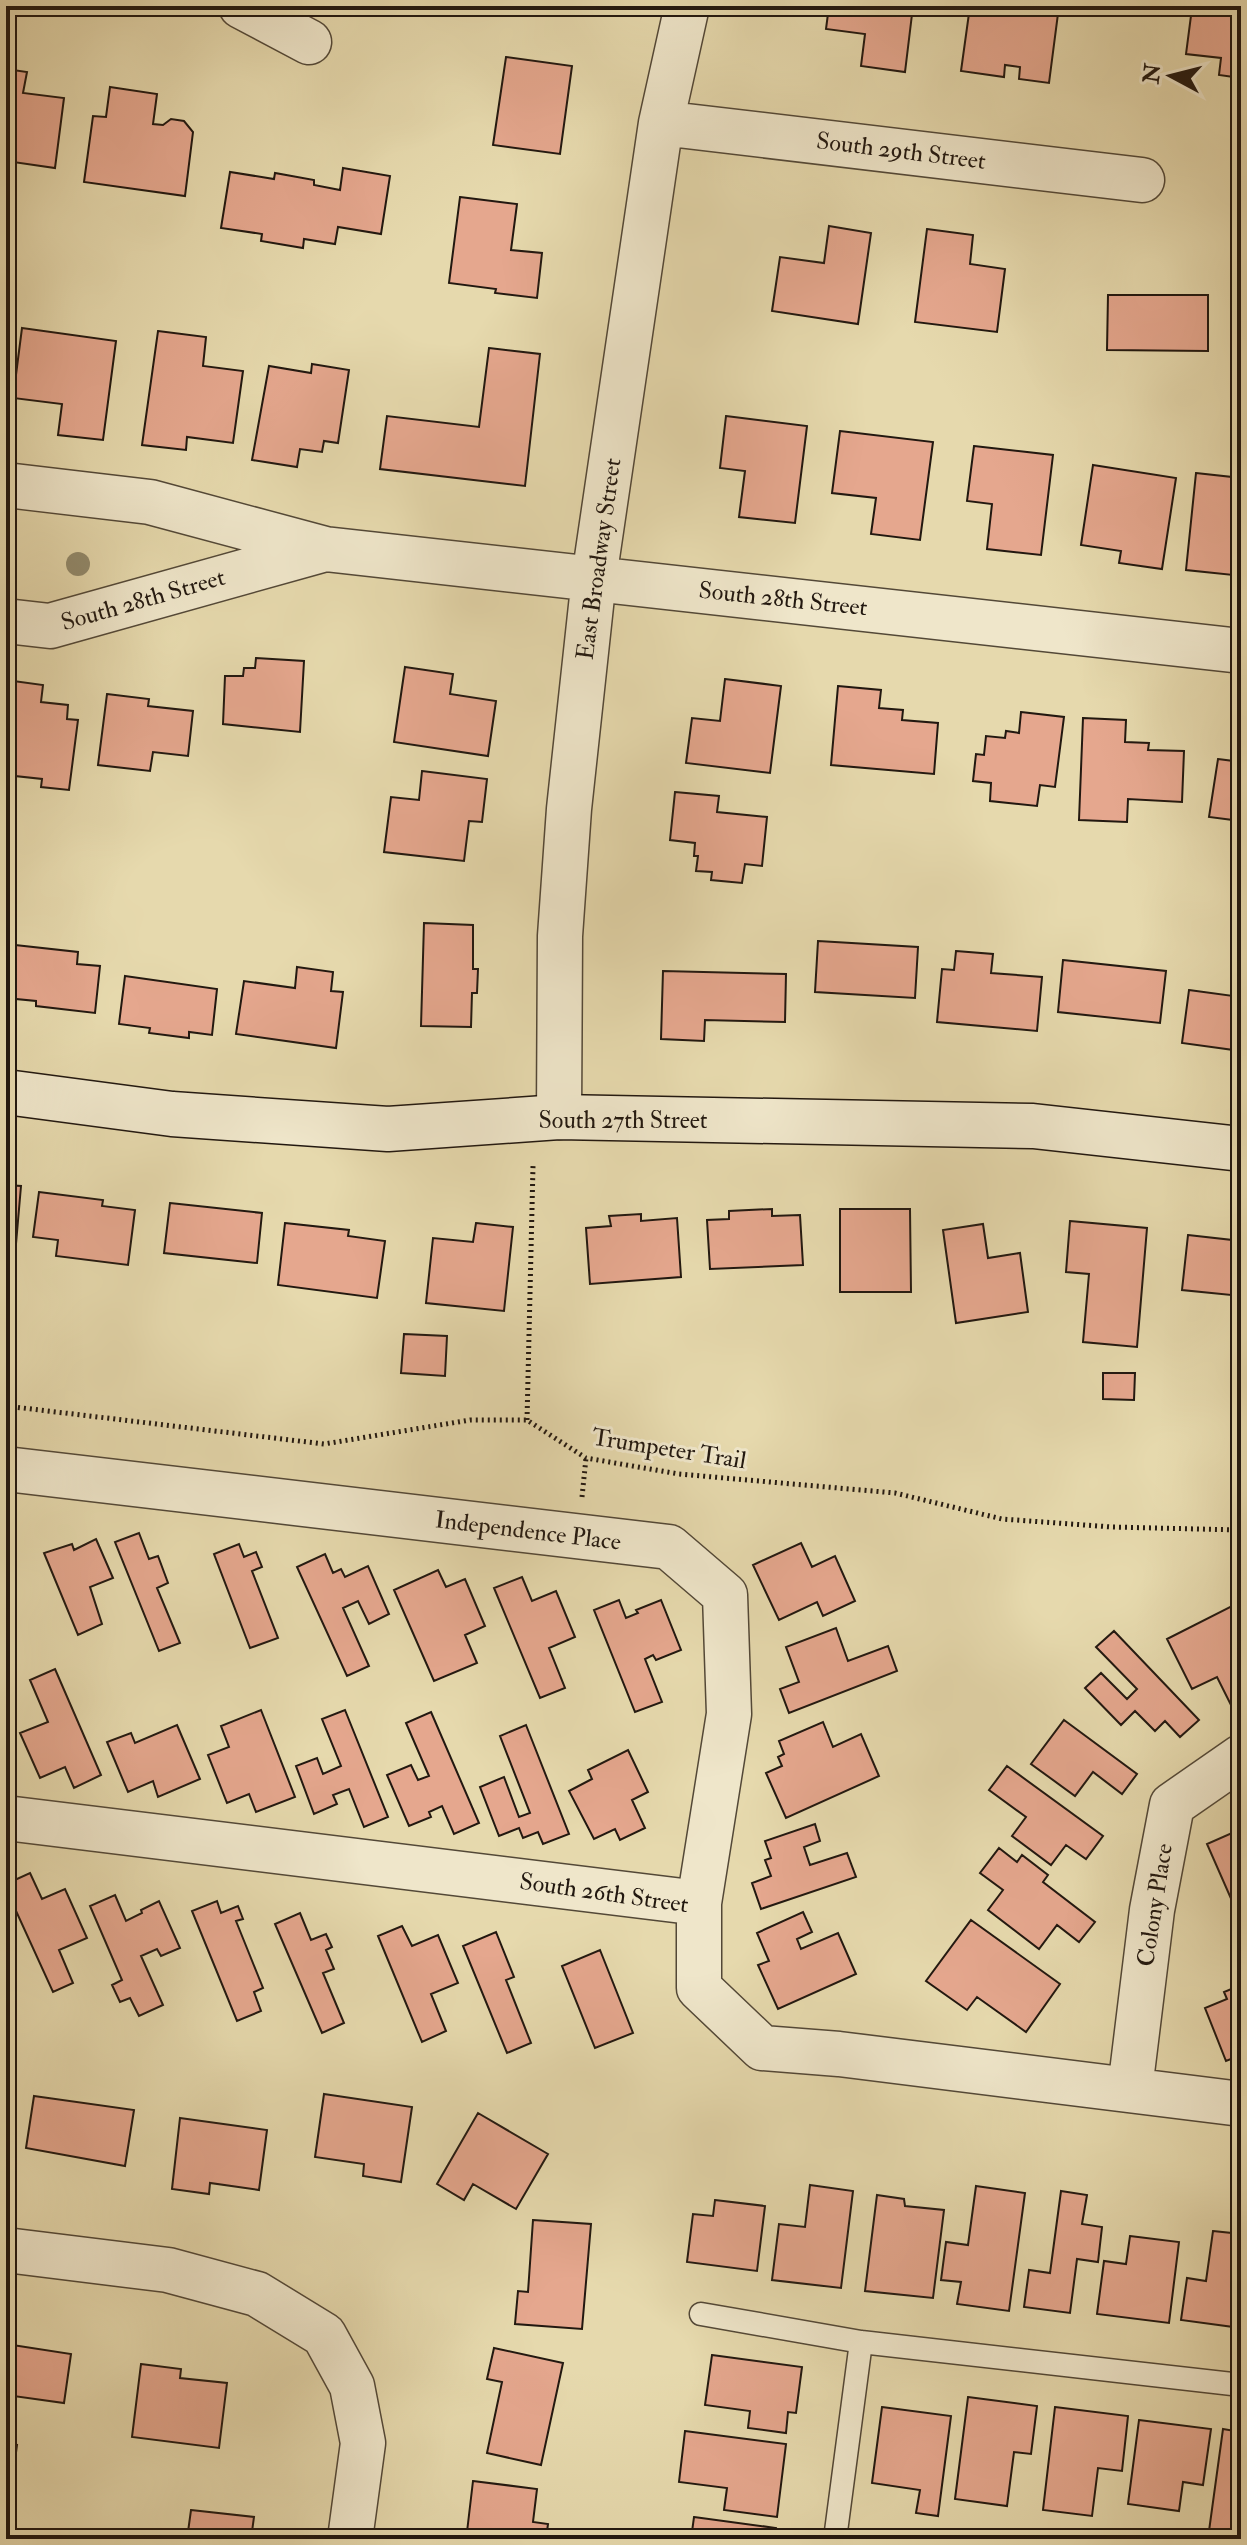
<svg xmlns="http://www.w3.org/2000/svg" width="1247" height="2545" viewBox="0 0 1247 2545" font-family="'IM FELL Double Pica',serif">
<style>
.building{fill:#e5a78e;stroke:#221810;stroke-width:2}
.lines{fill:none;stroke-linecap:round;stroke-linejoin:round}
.lane-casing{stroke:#534837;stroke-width:25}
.street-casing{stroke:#534837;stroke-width:47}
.secondary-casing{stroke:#221810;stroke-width:47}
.path{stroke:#221810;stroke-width:5;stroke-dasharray:2 4;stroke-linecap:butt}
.lane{stroke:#efe6ca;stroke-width:22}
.street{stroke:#efe6ca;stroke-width:44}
.secondary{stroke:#efe6ca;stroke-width:44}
.tree{fill:#928a6c}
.labels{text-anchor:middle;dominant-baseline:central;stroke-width:6;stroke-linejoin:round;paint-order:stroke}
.street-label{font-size:24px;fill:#221810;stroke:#efe6ca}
</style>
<rect width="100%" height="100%" fill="#e6d9ad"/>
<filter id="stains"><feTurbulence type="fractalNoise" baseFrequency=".0025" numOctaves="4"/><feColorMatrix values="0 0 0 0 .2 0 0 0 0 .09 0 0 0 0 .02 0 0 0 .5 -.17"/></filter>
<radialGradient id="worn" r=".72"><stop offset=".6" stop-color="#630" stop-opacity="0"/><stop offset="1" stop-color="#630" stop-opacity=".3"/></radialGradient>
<!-- building -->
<path class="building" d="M509 6H582L580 16Z
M829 6H913L905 72 861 66 865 34 826 29Z
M970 6H1059L1049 83 1019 79 1020 67 1005 65 1004 77 961 71Z
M1192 8 1241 15V78L1219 75 1221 58 1186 54Z
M506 57 572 66 560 154 493 145Z
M6 69 27 72 23 93 64 98 55 168 6 161Z
M110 87 157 94 153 124 163 125 171 119 184 121 193 132 185 196 84 182 93 116 106 117Z
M343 168 390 176 381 234 338 227 335 244 304 239 303 248 261 241 262 234 221 228 230 172 274 179 275 173 314 180V185L340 190Z
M460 197 517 204 511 250 542 253 537 298 495 293 496 289 449 283Z
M829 226 871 233 858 324 772 311 780 257 824 263Z
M927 229 973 235 970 264 1005 269 997 332 915 322Z
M1108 295H1208V351L1107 350Z
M22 328 116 341 103 440 58 435 62 404 13 398Z
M158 331 206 337 203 366 243 371 233 443 187 437 186 450 142 445Z
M489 348 540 354 525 486 380 469 387 416 479 427Z
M312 364 349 370 338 443 324 441 322 452 300 449 297 467 252 460 269 366 311 373Z
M726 416 807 426 795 523 739 517 745 471 720 468Z
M840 431 933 442 920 540 871 534 876 498 832 493Z
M974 446 1053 455 1041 555 987 549 992 504 967 501Z
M1093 465 1176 478 1162 569 1119 563 1121 551 1081 545Z
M1196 473 1241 478V542H1237L1233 575 1186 570Z
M256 658 304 661 300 732 223 724 225 676H243L244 668H255Z
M405 667 453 674 450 694 496 701 488 756 394 742Z
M725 679 781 686 770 773 686 763 692 718 720 721Z
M6 680 43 685 41 702 68 705 67 719 78 720 69 790 41 787 42 779 6 775Z
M838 686 881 690 879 708 903 710 902 720 938 723 934 774 831 765Z
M107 694 149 699 148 706 193 711 188 756 153 752 150 771 98 765Z
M1021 712 1064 717 1055 787 1040 785 1037 806 990 801 991 783 973 781 976 754 984 755 986 736 1005 738 1006 731 1019 733Z
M1083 718 1126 720 1125 742 1149 743 1148 750 1184 751 1182 802 1128 799 1127 822 1079 820Z
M1218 759 1241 762V821L1209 817Z
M422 771 487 779 482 822 469 821 464 861 384 852 391 797 419 800Z
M675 792 719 796 717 812 767 817 762 866 745 864 742 883 711 880 712 872 696 871 698 856H694L695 843 670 840Z
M424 923 473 925V969H478L477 993H472L471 1027 421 1026Z
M818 941 918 947 915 998 815 992Z
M6 944 78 952 77 964 100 966 95 1013 36 1006V1001L6 998Z
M956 951 993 954 991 973 1042 977 1037 1031 937 1022 942 969 954 970Z
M1063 960 1166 971 1160 1023 1058 1012Z
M297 967 333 972 331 991 343 992 336 1048 236 1034 244 981 295 988Z
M663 971 786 974 785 1022 705 1020 704 1041 661 1039Z
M125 976 217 989 212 1035 189 1032V1038L149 1033 150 1028 119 1024Z
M1189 990 1241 997V1051L1182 1043Z
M6 1185 21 1186 16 1244 6 1243Z
M39 1192 103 1200 102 1206 135 1210 128 1265 56 1256 58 1240 33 1237Z
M170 1203 262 1213 257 1263 164 1253Z
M772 1209V1216L800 1215 803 1265 710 1269 707 1220 729 1219V1211Z
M840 1209H910L911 1292H840Z
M641 1214V1221L677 1218 681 1277 590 1284 586 1228 611 1226 609 1216Z
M1070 1221 1147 1228 1137 1347 1083 1342 1089 1274 1066 1272Z
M285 1223 349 1230 348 1236 385 1241 377 1298 278 1285Z
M476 1223 513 1227 504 1311 426 1303 433 1238 473 1242Z
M983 1224 988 1258 1020 1253 1028 1312 956 1323 943 1230Z
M1188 1235 1241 1241V1296L1182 1290Z
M404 1334 447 1336 445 1376 401 1373Z
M1103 1373H1135L1134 1400 1103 1399Z
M139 1533 149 1559 158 1556 168 1583 157 1588 180 1643 159 1651 115 1542Z
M96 1539 113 1578 90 1587 102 1624 78 1635 44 1553 72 1544 74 1550Z
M801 1543 812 1567 835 1556 855 1601 823 1616 817 1602 779 1620 753 1565Z
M239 1544 244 1557 256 1552 262 1567 252 1571 278 1638 250 1648 214 1554Z
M325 1554 333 1573 341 1569 345 1577 368 1566 389 1614 369 1624 358 1601 343 1608 369 1666 347 1676 297 1567Z
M438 1570 446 1587 465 1579 485 1626 465 1635 477 1663 434 1681 394 1590Z
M522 1577 532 1601 556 1591 575 1637 549 1648 565 1688 540 1698 494 1588Z
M619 1600 626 1618 638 1613 636 1610 661 1600 681 1650 656 1660 653 1655 645 1659 662 1702 635 1712 594 1610Z
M1232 1606 1241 1624V1717L1238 1719 1217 1677 1192 1689 1167 1639Z
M836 1628 848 1661 888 1646 897 1671 789 1713 780 1689 799 1682 786 1647Z
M1114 1631 1199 1720 1180 1737 1165 1721 1155 1731 1135 1711 1121 1725 1085 1688 1101 1673 1127 1699 1137 1689 1096 1647Z
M55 1669 101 1775 74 1788 65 1767 40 1778 20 1733 48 1722 30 1680Z
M261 1710 295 1797 256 1812 249 1794 227 1803 208 1755 229 1747 221 1726Z
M345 1710 388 1817 364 1827 349 1789 333 1795 337 1804 314 1814 296 1766 317 1758 323 1774 341 1766 322 1719Z
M431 1712 479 1823 454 1834 442 1806 429 1812 431 1817 409 1826 387 1775 411 1765 418 1780 429 1776 406 1723Z
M1064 1720 1137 1774 1122 1794 1093 1772 1075 1796 1031 1764Z
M823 1722 833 1747 861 1734 879 1776 786 1818 766 1773 782 1766 778 1757 784 1754 779 1741Z
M177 1725 200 1779 158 1797 153 1781 128 1792 107 1742 131 1733 135 1743Z
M526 1725 569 1834 543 1844 538 1832 523 1838 519 1828 499 1836 480 1787 504 1777 519 1817 530 1813 500 1736Z
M628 1750 648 1792 632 1800 645 1828 620 1840 615 1829 594 1839 569 1791 592 1779 588 1770Z
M1007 1766 1103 1836 1086 1859 1066 1845 1051 1865 1012 1836 1026 1817 989 1790Z
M815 1824 820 1841 804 1847 810 1865 847 1853 856 1877 761 1909 752 1883 771 1876 765 1860 771 1858 765 1841Z
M1241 1829V1908L1236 1910 1207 1844Z
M999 1848 1017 1862 1022 1855 1048 1875 1043 1882 1095 1922 1079 1942 1057 1925 1039 1949 988 1910 1003 1890 980 1873Z
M30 1873 42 1899 65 1889 87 1938 59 1950 73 1983 53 1992 6 1889V1884Z
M115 1895 126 1921 142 1913 141 1910 159 1901 180 1948 161 1956 157 1949 141 1956 163 2005 139 2016 130 1998 120 2002 112 1985 122 1980 90 1906Z
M217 1901 221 1913 238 1906 243 1919 236 1921 263 1988 254 1992 261 2011 237 2021 192 1911Z
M803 1912 812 1932 797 1939 801 1949 838 1933 856 1974 778 2009 758 1965 769 1961 757 1933Z
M300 1913 311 1940 326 1934 332 1947 326 1950 334 1969 323 1973 344 2023 322 2033 275 1924Z
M971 1920 1060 1984 1026 2032 977 1997 967 2010 926 1981Z
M402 1926 412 1946 438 1935 458 1983 431 1994 446 2031 422 2042 378 1936Z
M496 1932 514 1977 506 1980 531 2043 507 2053 463 1946Z
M600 1950 633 2033 595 2048 562 1966Z
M1241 1985V2055L1226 2061 1205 2008 1227 1999 1224 1992Z
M324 2094 412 2107 401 2182 363 2176 364 2164 315 2157Z
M34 2096 134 2110 125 2166 26 2148Z
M478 2113 548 2154 516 2209 473 2184 464 2200 437 2184Z
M180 2118 267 2130 259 2190 210 2183 209 2194 172 2189Z
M810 2185 853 2191 841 2288 772 2280 779 2224 805 2227Z
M976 2186 1025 2193 1009 2311 957 2304 961 2282 941 2280 946 2242 968 2245Z
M1061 2191 1087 2195 1082 2224 1102 2227 1098 2262 1077 2259 1070 2313 1024 2307 1029 2270 1050 2273Z
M877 2195 904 2199 905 2206 944 2210 933 2298 865 2291Z
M715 2200 765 2206 757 2271 687 2262 693 2214 713 2216Z
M533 2220 591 2224 582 2329 515 2324 518 2291 528 2292Z
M1213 2231 1241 2234V2328L1181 2320 1187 2278 1206 2281Z
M1130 2236 1179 2242 1169 2323 1097 2314 1104 2261 1126 2264Z
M6 2344 71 2354 64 2403 6 2395Z
M494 2348 563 2363 541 2465 487 2453 502 2382 487 2379Z
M712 2355 802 2367 796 2413 788 2412 786 2433 748 2428 750 2411 705 2405Z
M141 2364 181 2369 180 2378 227 2383 219 2448 132 2437Z
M968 2397 1037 2406 1031 2454 1014 2452 1007 2506 955 2499Z
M882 2407 951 2416 938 2516 916 2513 920 2490 872 2483Z
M1055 2407 1128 2416 1122 2471 1098 2468 1092 2516 1043 2510Z
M1139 2420 1211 2429 1203 2485 1183 2482 1179 2511 1128 2504Z
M1223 2429 1241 2432V2535L1209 2531Z
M685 2431 786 2444 777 2517 724 2510 727 2488 679 2482Z
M6 2444 17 2445 8 2514 6 2513Z
M473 2481 537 2489 533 2522 548 2524 546 2539H443L444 2529 467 2532Z
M191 2510 254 2517 251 2539H187Z
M694 2517 776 2528 775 2539H691Z"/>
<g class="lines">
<!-- lane casing -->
<g class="lane-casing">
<path id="lane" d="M701 2314 861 2342 1241 2385
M835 2539 861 2342"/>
</g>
<!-- street casing -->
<g class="street-casing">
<path id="street" d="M241 6 309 42
M661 123 1142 180
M6 485 150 502 325 549 1241 651
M6 621 50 626 325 549
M559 1117 560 936 569 809 594 578 661 123 687 6
M6 1469 669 1547 725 1595 729 1714 699 1903V1988L762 2048 839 2054 1241 2104
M6 1818 699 1903
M1130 2089 1152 1910 1172 1805 1241 1757
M6 2250 168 2270 257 2294 324 2335 352 2386 363 2443 350 2539"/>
</g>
<!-- secondary casing -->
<g class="secondary-casing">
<path id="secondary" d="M6 1092 172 1114 388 1129 559 1117 1033 1126 1241 1149"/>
</g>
<!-- path -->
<path class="path" d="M6 1406 324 1444 470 1420H527L586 1458 679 1474 895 1493 1002 1519 1112 1527 1241 1530
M527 1420 533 1166
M582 1497 586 1458"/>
<!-- lane -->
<use href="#lane" class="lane"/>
<!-- street -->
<use href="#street" class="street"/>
<!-- secondary -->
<use href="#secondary" class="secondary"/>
</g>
<!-- trees -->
<circle class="tree" cx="78" cy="564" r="12"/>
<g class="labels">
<!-- street labels -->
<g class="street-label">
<text transform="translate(901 151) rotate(7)">South 29th Street</text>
<text transform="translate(599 559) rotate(-82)">East Broadway Street</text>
<text transform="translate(783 599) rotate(6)">South 28th Street</text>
<text transform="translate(143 600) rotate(-16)">South 28th Street</text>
<text x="623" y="1120">South 27th Street</text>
<text transform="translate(669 1449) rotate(9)">Trumpeter Trail</text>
<text transform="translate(528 1531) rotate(7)">Independence Place</text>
<text transform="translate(604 1893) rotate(8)">South 26th Street</text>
<text transform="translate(1155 1905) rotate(-81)">Colony Place</text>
</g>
</g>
<!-- margin -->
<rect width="1247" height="2545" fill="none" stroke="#e6d9ad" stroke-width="32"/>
<rect x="8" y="8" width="1231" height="2529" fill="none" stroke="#221810" stroke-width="4"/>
<rect x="16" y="16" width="1215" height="2513" fill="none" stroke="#221810" stroke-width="2"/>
<!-- north arrow -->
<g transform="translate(1171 76) rotate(277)" stroke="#efe6ca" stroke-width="6" paint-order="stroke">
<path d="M0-6L14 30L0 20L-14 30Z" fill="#221810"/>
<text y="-12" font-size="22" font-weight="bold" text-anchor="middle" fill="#221810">N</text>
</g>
<rect width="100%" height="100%" filter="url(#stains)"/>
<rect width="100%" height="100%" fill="url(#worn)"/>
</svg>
